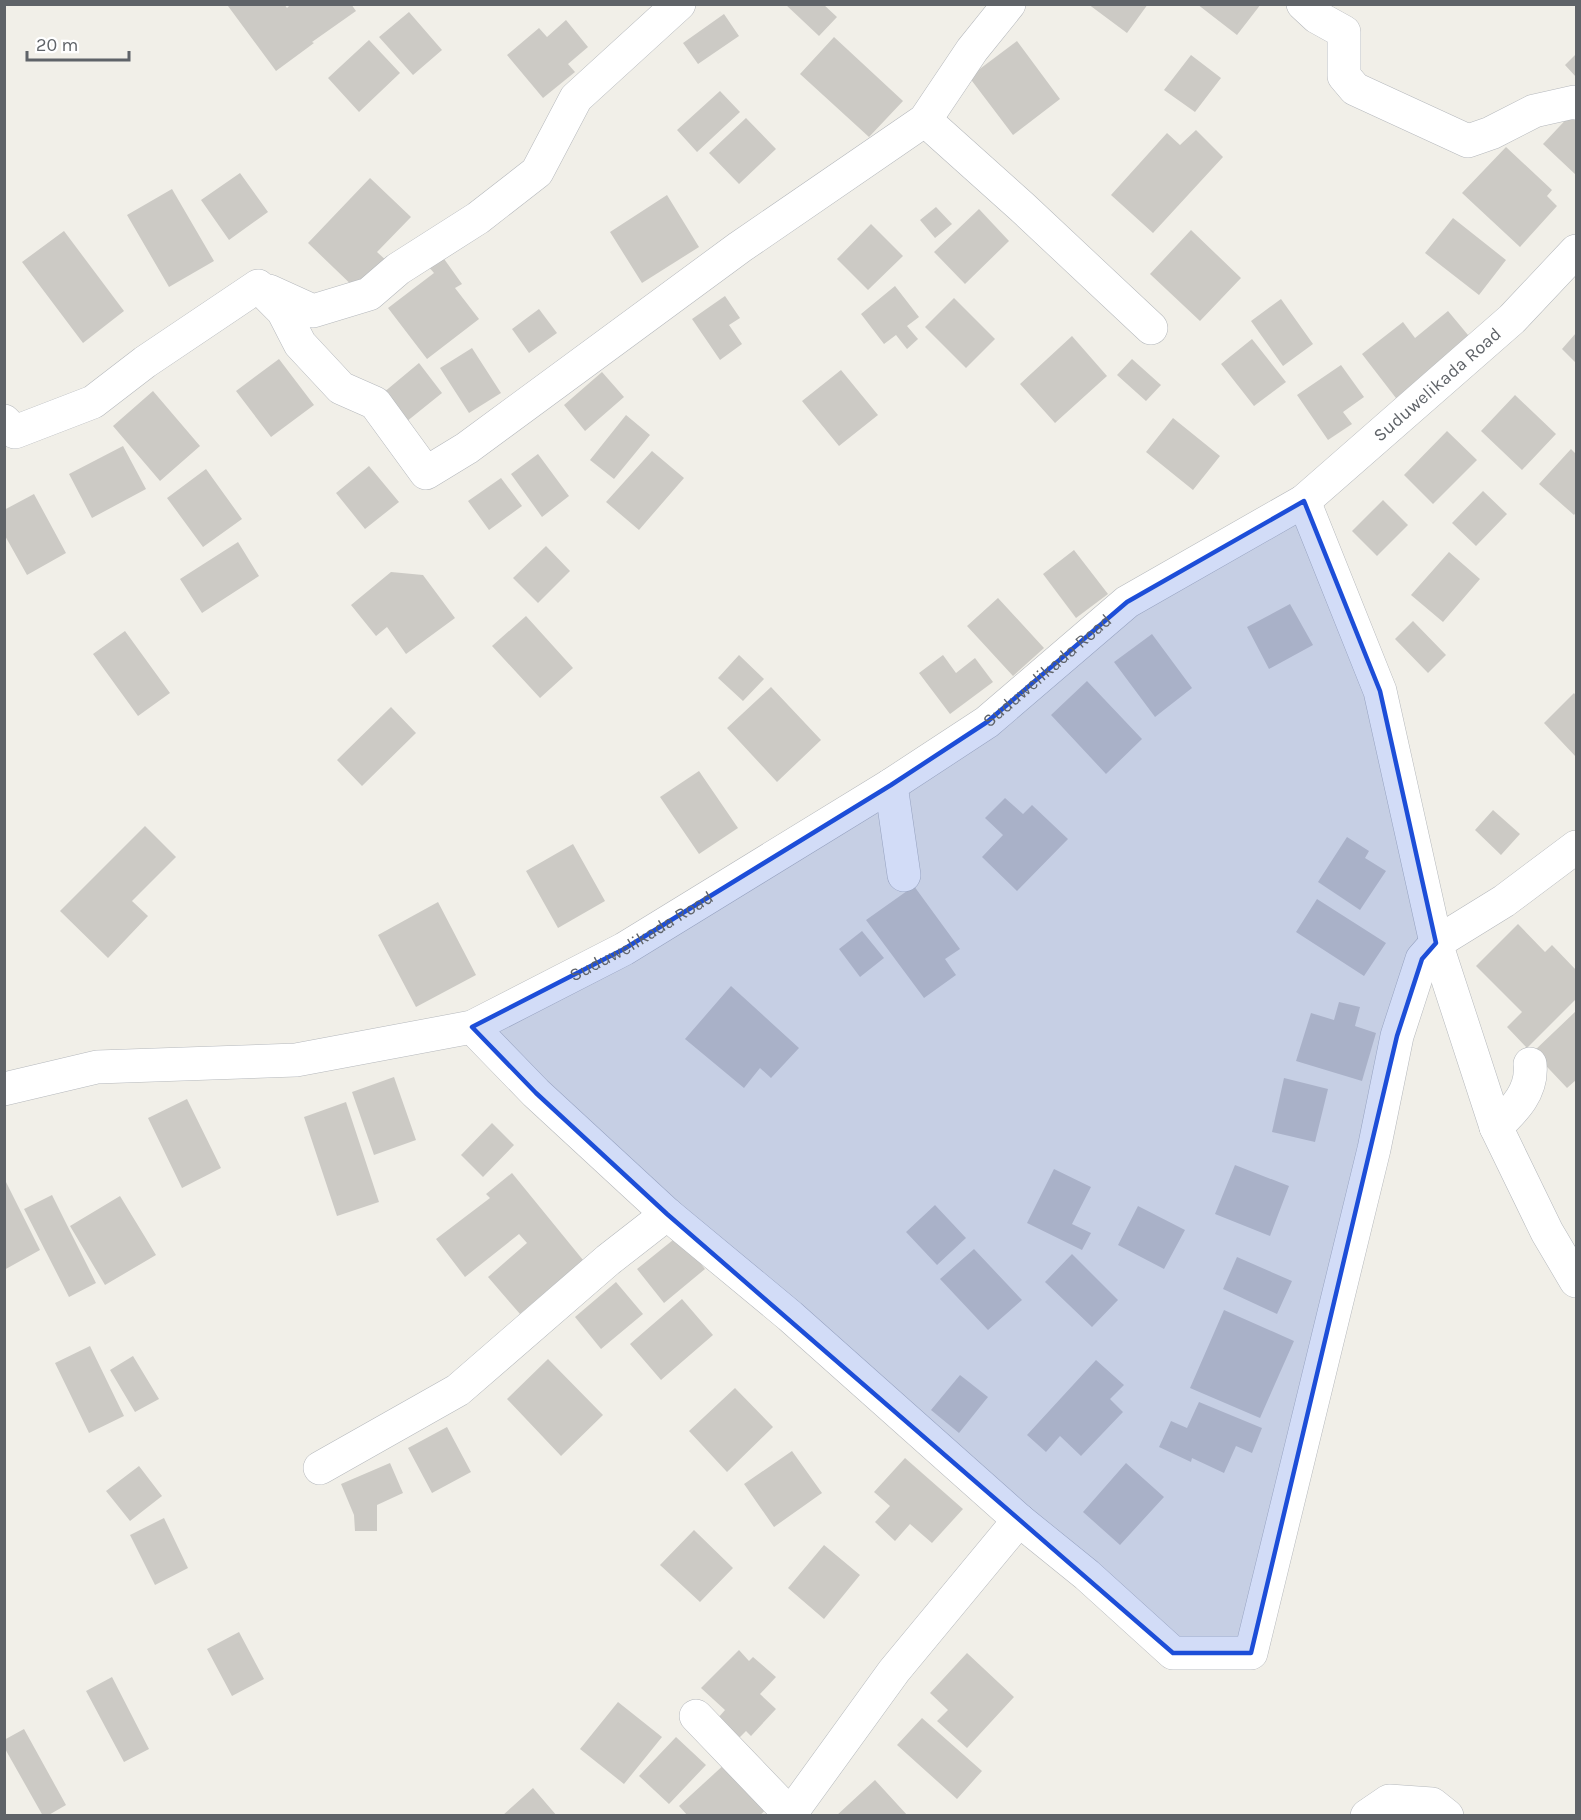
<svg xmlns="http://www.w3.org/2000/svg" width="1581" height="1820" viewBox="0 0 1581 1820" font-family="Karla,sans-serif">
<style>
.building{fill:#cccac5}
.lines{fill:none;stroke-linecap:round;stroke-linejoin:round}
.street-casing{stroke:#b5b8bc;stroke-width:34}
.street{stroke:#fff;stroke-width:33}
.marked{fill:#1d4ed8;fill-opacity:0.2;stroke:#1d4ed8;stroke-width:4.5;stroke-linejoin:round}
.labels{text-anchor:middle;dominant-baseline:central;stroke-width:4.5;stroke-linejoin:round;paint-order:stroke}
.street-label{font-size:18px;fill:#5f6368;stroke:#fff}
</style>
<rect width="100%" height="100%" fill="#f1efe8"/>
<!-- building -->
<path class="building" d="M230 4H284L287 8 291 4H351L356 11 312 42 314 43 276 71 228 6Z
M785 4H823L837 17 819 36Z
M1088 4H1148L1127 33Z
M1197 4H1261L1237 35Z
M409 12 442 50 413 75 379 37Z
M724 14 739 36 698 64 683 43Z
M566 20 588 47 568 64 575 72 543 98 507 55 539 28 547 37Z
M834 37 903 101 869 137 800 74Z
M369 40 400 73 359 112 328 78Z
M1017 41 1060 99 1013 135 969 77Z
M1576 54V77L1565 65Z
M1191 55 1221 78 1195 112 1164 90Z
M720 91 740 112 697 152 677 130Z
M1573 112 1576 115V175L1543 144Z
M746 118 776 149 739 184 709 153Z
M1196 130 1223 157 1153 233 1111 195 1167 133 1180 145Z
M1506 147 1552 190 1547 196 1557 206 1520 247 1462 193Z
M240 173 268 212 229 240 201 200Z
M370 178 411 217 377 252 389 263 360 293 308 243Z
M172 189 214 261 169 287 127 215Z
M667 195 699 247 642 283 610 232Z
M936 207 952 224 935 238 920 220Z
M979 209 1009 241 965 284 934 252Z
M1453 218 1506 260 1479 295 1425 253Z
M871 224 903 256 868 290 837 259Z
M1191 230 1241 278 1200 321 1150 274Z
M64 231 124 311 83 343 22 262Z
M442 256 462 284 455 288 479 319 427 359 388 308 434 273 428 266Z
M895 286 919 317 907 326 918 339 907 349 896 335 884 344 861 314Z
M725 296 740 318 729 325 742 344 720 360 692 319Z
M954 298 995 339 966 368 925 327Z
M1281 299 1313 344 1283 366 1251 321Z
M539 309 557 333 529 353 512 329Z
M1448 311 1473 341 1399 402 1362 354 1403 322 1415 338Z
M1576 333V363L1562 349Z
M1072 336 1107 376 1055 423 1020 384Z
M1252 339 1286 382 1254 406 1221 364Z
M472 348 501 393 469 413 440 368Z
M279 359 314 405 271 437 236 391Z
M1132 359 1161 385 1146 401 1117 375Z
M419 363 442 393 406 422 383 393Z
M1341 365 1364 397 1343 412 1352 424 1328 440 1297 395Z
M841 370 878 415 839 446 802 401Z
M602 372 624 397 585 431 564 405Z
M153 391 200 446 160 481 113 426Z
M1515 395 1556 434 1522 470 1481 431Z
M626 415 650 435 614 479 590 460Z
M1173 418 1220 456 1193 490 1146 452Z
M1447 431 1477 460 1433 504 1404 475Z
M123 446 146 489 92 518 69 474Z
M1571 449 1576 454V512L1574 515 1539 484Z
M652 451 684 478 639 530 606 502Z
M538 454 569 496 542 517 511 474Z
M369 466 399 502 365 529 336 493Z
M206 469 242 519 203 547 167 498Z
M501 478 522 506 489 530 468 501Z
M1483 491 1507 514 1476 546 1452 523Z
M34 494 66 553 27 575 4 534V510Z
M1383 500 1408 525 1377 556 1352 531Z
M238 542 259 576 202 613 180 579Z
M546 546 570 571 538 603 513 578Z
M1074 550 1108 594 1076 618 1043 574Z
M1449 552 1480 579 1443 622 1411 595Z
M391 572 423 575 455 618 406 654 387 627 376 636 351 605Z
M998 598 1044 648 1013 676 967 626Z
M1290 604 1313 645 1269 669 1247 627Z
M526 616 573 668 540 698 492 646Z
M1413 621 1446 655 1428 673 1395 639Z
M125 631 170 693 138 716 93 654Z
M1152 634 1192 688 1155 717 1114 662Z
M739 655 764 679 743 701 718 678Z
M943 655 956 673 975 658 993 682 950 714 919 673Z
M1087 681 1142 739 1106 774 1051 715Z
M771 687 821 740 777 782 727 728Z
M1574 693 1576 696V757L1544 723Z
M391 707 416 733 362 786 337 760Z
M699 771 738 828 699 854 660 797Z
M1005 798 1023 814 1032 805 1068 839 1017 891 982 857 1003 835 985 818Z
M1493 810 1520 834 1501 855 1475 830Z
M145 826 176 857 132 901 148 916 108 958 60 911Z
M1347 837 1369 851 1365 858 1386 871 1360 910 1318 882Z
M573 844 605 901 558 928 526 871Z
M914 886 960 949 945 959 956 975 924 998 866 920Z
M1317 899 1386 943 1364 976 1296 932Z
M438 902 476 975 416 1007 378 935Z
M1518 924 1545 952 1552 945 1576 970V999L1527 1048 1507 1027 1522 1012 1476 966Z
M862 931 884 958 860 977 839 949Z
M731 986 799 1048 771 1078 760 1068 744 1088 685 1039Z
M1339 1002 1360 1007 1355 1026 1376 1033 1362 1081 1296 1061 1311 1013 1334 1020Z
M1576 1011V1080L1567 1088 1533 1052Z
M394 1077 416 1140 374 1155 352 1092Z
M1284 1078 1328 1089 1315 1142 1272 1132Z
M187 1099 221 1168 182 1188 148 1118Z
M346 1102 379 1202 337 1216 304 1117Z
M492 1123 514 1145 483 1177 461 1155Z
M1235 1165 1289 1186 1270 1236 1215 1214Z
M1054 1169 1091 1187 1072 1224 1091 1233 1082 1250 1027 1223Z
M512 1173 583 1260 520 1314 488 1277 527 1243 519 1234 465 1277 436 1239 490 1198 486 1194Z
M4 1178 40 1250 4 1270 5 1237Z
M52 1195 96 1283 69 1297 24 1209Z
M120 1196 156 1255 105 1285 70 1226Z
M935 1205 966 1238 937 1265 906 1232Z
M1138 1206 1185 1230 1164 1269 1118 1245Z
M678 1236 705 1269 664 1303 637 1269Z
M974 1249 1022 1300 988 1330 940 1279Z
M1072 1254 1118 1300 1092 1327 1045 1282Z
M1237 1257 1292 1281 1277 1314 1223 1289Z
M616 1282 643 1314 601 1349 575 1317Z
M682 1299 713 1335 661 1380 630 1344Z
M1224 1310 1294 1341 1260 1418 1190 1388Z
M90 1346 124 1416 89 1433 55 1363Z
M133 1356 159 1399 135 1412 110 1370Z
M548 1359 603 1415 561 1456 507 1399Z
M1096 1360 1124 1385 1110 1399 1123 1412 1081 1456 1060 1436 1046 1452 1027 1435Z
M960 1375 988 1397 959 1433 931 1410Z
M735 1388 773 1427 727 1472 689 1431Z
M1199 1402 1262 1428 1252 1453 1236 1446 1224 1473 1192 1458 1191 1462 1159 1447 1171 1421 1187 1428Z
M447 1427 471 1472 432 1493 408 1448Z
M792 1451 822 1493 774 1527 744 1484Z
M905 1458 963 1509 932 1543 910 1524 895 1541 875 1522 890 1506 874 1492Z
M390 1463 403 1493 377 1505V1531H355L354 1515 341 1484Z
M1126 1463 1164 1497 1120 1545 1083 1512Z
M139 1466 162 1496 130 1521 106 1491Z
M164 1518 188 1568 155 1585 130 1535Z
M694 1530 733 1568 700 1602 660 1565Z
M824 1545 860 1575 824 1619 788 1588Z
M239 1632 264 1679 232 1696 207 1649Z
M739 1650 749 1661 753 1657 776 1677 760 1694 776 1709 751 1736 746 1731 739 1738 718 1718 725 1710 701 1688Z
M967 1653 1014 1697 967 1748 937 1721 948 1710 930 1693Z
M112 1677 149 1749 124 1762 86 1691Z
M618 1702 662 1737 624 1784 580 1749Z
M922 1718 982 1771 957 1799 897 1745Z
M24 1729 66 1805 47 1816H43L4 1747V1740Z
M676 1737 706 1765 669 1804 639 1776Z
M727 1762 769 1807 759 1816H688L679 1806Z
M875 1780 908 1816H836Z
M533 1788 557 1816H502Z"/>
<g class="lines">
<!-- street casing -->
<g class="street-casing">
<g id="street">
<path d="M1303 4 1317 17 1344 32V76L1355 89 1468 141 1491 133 1534 111 1574 102 1576 103"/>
<path d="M925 120 1022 207 1151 328"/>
<path d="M269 291 313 311 369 294 398 269 478 218 537 172 576 98 679 4"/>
<path d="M4 421 15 432 93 402 145 362 258 286 283 311 300 344 341 388 375 403 426 473 467 448 740 247 925 120 972 50 1009 4"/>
<path d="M1304 501 1380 691 1436 943 1496 1127 1547 1232 1576 1281"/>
<path d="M891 785 904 875"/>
<path d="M472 1027 536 1093 667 1214 790 1316 1019 1520 894 1671 789 1816"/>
<path id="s1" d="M4 1089 97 1067 296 1060 472 1027 624 949 891 785 987 722 1127 602 1304 501 1512 319 1576 251"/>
<path d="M1496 1127C1515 1109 1533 1091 1530 1064"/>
<path d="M320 1468 458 1390 608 1260 667 1214"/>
<path d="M1019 1520 1087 1575 1173 1653H1251L1374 1149 1397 1036 1422 959 1436 943 1504 901 1576 847"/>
<path d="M696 1716 790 1814"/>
<path d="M1367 1816 1389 1801 1432 1804 1447 1816"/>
</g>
</g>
<!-- street -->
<use href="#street" class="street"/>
</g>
<!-- marked area -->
<path class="marked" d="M1304 501 1380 691 1436 943 1422 959 1397 1036 1251 1653H1173L667 1214 536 1093 472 1027 624 949 891 785 987 722 1127 602Z"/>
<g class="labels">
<!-- street labels -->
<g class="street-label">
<text stroke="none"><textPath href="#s1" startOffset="1638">Suduwelikada Road</textPath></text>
<text stroke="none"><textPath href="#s1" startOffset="1152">Suduwelikada Road</textPath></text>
<text stroke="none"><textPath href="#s1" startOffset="666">Suduwelikada Road</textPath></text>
</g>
</g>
<!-- border -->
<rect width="1581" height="1820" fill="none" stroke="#5f6368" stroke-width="12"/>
<!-- scale -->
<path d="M27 51v9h102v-9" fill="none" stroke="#5f6368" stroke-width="3"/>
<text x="36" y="51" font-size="18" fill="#5f6368" stroke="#ffffff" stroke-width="4.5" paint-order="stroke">20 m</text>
</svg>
